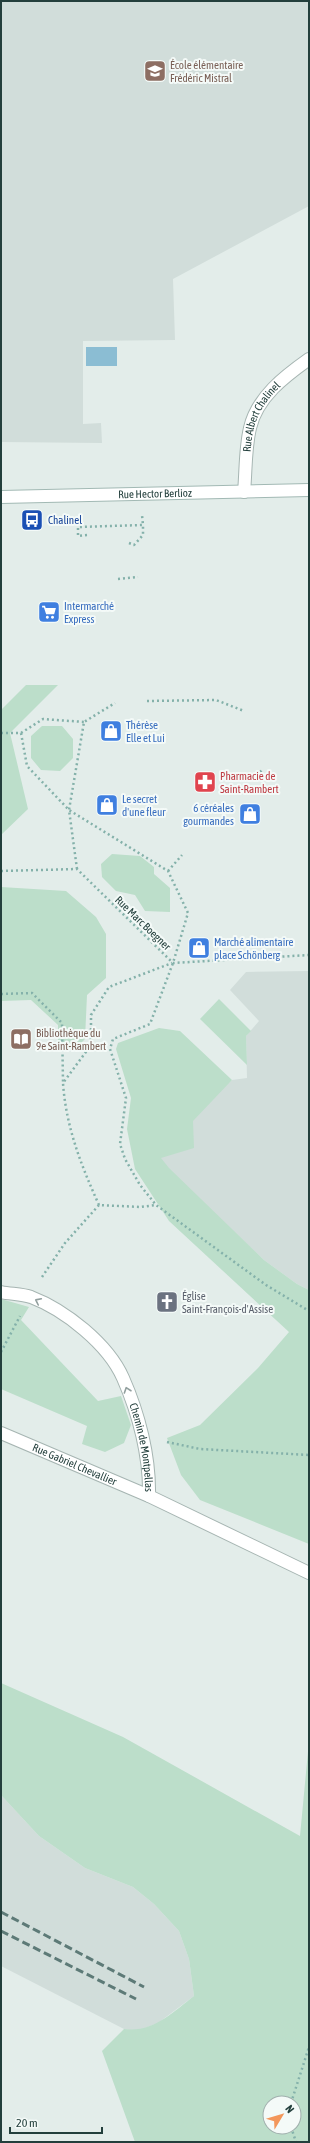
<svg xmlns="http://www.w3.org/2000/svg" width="310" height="2143" viewBox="0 0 310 2143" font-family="'Asap Condensed',sans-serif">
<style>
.built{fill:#d1ddda}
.green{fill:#bcdeca;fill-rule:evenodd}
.water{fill:#8bbdd3}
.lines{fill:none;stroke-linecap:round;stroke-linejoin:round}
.street-casing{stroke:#a6b5b2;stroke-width:14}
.secondary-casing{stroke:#a2b9b4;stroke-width:14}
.path{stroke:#84b1aa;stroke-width:2.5;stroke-dasharray:2 3;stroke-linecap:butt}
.street{stroke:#fff;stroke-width:12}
.secondary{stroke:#fff;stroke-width:12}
.rail{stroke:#5d7a77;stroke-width:3;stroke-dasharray:8 4;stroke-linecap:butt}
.oneway{stroke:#919f9e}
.labels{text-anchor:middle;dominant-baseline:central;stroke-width:4;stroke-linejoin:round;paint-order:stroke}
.education-label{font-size:11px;fill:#785e54;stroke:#f4faf8;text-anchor:start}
.street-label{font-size:11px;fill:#233f3c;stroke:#f4faf8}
.transit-label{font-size:11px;fill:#164399;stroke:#f4faf8;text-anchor:start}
.shop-label{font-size:11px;fill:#366cbe;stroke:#f4faf8;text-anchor:start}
.health-label{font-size:11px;fill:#be3a42;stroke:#f4faf8;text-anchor:start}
.worship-label{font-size:11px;fill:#5b616d;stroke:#f4faf8;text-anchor:start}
</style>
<rect width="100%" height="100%" fill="#e3edea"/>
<!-- built -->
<path class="built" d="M1 1H309V206L173 279 175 340 83 341V424L101 423 102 443 1 442Z
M309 971V1290L297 1284 264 1260 150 1152 232 1080 247 1078 246 1036 259 1021 230 990 246 972Z
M1 1795 39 1836 85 1868 133 1887 154 1904 179 1931 189 1959 194 1996 158 2023 137 2031 124 2029 1 1966Z"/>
<!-- green -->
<path class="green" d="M26 685H58L10 733 28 809 1 835V710Z
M42 726H62L73 739V758L60 771 41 770 31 758V736Z
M112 854 140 856 154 867V874L170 888V912L145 911 135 895 116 891 102 877 101 864Z
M1 887 66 891 96 917 106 934V978L87 995 85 1039 73 1051 58 1042V1025L31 1000 1 1001Z
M219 999 251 1031 246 1036 247 1065 200 1019Z
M159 1028 180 1031 232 1080 193 1121 194 1148 161 1158 169 1168 264 1260 297 1284 309 1290V1544L200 1500 181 1475 167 1438 200 1425 258 1368 289 1332 169 1221 135 1169 127 1129 131 1098 116 1049 118 1043Z
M1 1299 29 1307 21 1320 98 1401 121 1396 131 1425 124 1443 105 1452 82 1444 87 1426 1 1389Z
M1 1683 123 1737 300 1836 309 1741V2142H135L102 2051 124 2029C153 2033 173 2012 194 1996L189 1959 179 1931 154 1904 133 1887 85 1868 39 1836 1 1795ZM270 2103H294V2127H270Z"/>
<!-- water -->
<path class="water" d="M86 347H117V366H86Z"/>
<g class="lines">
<!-- street casing -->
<g class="street-casing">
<g id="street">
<path id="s1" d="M244 492C246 471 245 449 250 428 257 397 285 376 309 359"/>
<path id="s2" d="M1 1292C10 1294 22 1294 31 1297 65 1310 108 1344 123 1378 139 1414 150 1457 149 1496"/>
<path id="s3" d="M1 1433 149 1496 309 1573"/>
</g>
</g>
<!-- secondary casing -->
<g class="secondary-casing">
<g id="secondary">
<path id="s4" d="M1 497 309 490"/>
</g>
</g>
<!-- path -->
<path class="path" d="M87 535 78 536V527L143 525 142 515
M129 543 134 545 143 535V525
M118 579 138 577
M147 701 216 700 244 711
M1 733H21L43 719 84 722
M21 733 27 766 69 810 168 871 188 913 173 963 150 1024 113 1039 110 1049 126 1098 120 1144 125 1159 140 1185 156 1205 266 1285 309 1311
M253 779 262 770
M77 869 69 810 84 722 115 703
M1 871 77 869 173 963 309 955
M168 871 182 855
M1 994 32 993 62 1023 63 1082
M99 1205C81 1165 66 1127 63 1083L91 1045V1015L109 987 172 963
M42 1277 65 1243 99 1205 140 1207 156 1205
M1 1352 20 1316
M167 1442 200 1449 309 1455
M291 2103 309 2047
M291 2127 296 2142"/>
<!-- street -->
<use href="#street" class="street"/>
<!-- secondary -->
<use href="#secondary" class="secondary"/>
<!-- rail -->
<path class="rail" d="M1 1912 144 1987
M1 1931 136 1999"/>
</g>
<!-- one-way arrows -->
<defs><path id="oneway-chevron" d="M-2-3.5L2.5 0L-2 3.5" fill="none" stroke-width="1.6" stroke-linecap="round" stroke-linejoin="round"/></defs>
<g class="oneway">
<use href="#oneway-chevron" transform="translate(38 1301) rotate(-154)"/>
<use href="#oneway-chevron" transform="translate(127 1390) rotate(-109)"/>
</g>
<!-- icons -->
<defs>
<g id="school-square" transform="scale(1.15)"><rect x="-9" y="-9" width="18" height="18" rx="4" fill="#8d6e63" stroke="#f4faf8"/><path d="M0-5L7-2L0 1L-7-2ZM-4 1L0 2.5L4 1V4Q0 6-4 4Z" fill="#fff"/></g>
<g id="bus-square" transform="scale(1.15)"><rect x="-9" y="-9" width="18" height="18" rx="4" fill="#1a4fb4" stroke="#f4faf8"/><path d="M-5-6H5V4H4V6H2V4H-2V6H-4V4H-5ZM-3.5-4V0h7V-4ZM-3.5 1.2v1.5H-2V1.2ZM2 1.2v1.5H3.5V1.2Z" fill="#fff"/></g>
<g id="supermarket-square" transform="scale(1.15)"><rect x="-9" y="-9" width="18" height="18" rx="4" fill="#3f7fe0" stroke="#f4faf8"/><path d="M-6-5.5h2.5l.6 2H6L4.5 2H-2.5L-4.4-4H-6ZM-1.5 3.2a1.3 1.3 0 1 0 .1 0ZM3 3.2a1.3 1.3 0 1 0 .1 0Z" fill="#fff"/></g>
<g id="shop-square" transform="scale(1.15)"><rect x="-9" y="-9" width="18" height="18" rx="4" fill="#3f7fe0" stroke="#f4faf8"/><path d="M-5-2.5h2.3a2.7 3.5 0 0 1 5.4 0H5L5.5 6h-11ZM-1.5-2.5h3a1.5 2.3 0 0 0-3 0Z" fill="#fff"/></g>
<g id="pharmacy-square" transform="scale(1.15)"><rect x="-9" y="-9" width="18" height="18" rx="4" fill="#e0444e" stroke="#f4faf8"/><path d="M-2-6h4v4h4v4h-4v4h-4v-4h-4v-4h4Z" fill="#fff"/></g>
<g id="library-square" transform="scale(1.15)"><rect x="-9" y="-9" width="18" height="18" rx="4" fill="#8d6e63" stroke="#f4faf8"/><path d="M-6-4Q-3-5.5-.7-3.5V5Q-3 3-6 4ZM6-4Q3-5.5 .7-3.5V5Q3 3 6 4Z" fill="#fff"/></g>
<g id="church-square" transform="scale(1.15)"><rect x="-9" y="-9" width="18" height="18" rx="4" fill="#6b7280" stroke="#f4faf8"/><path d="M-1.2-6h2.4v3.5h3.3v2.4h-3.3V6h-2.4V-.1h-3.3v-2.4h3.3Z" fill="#fff"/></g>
</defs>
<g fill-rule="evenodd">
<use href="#school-square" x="155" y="71"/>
<use href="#bus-square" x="32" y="520"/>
<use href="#supermarket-square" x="49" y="612"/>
<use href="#shop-square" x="111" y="731"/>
<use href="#pharmacy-square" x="205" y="782"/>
<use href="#shop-square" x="107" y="805"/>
<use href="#shop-square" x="250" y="814"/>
<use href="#shop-square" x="199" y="948"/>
<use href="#library-square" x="21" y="1039"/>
<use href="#church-square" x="167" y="1302"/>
</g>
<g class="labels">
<!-- education labels -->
<g class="education-label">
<text x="170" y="65">École élémentaire<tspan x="170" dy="13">Frédéric Mistral</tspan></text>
<text x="36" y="1033">Bibliothèque du<tspan x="36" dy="13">9e Saint-Rambert</tspan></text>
</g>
<!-- street labels -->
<g class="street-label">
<text stroke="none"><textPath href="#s1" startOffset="79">Rue Albert Chalinel</textPath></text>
<text stroke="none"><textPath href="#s4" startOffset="154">Rue Hector Berlioz</textPath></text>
<text transform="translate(143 923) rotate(44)">Rue Marc Boegner</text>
<text stroke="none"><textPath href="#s2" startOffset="228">Chemin de Montpellas</textPath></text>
<text stroke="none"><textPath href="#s3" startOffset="80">Rue Gabriel Chevallier</textPath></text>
</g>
<!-- transit labels -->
<g class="transit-label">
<text x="48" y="520">Chalinel</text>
</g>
<!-- shop labels -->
<g class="shop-label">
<text x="64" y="606">Intermarché<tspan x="64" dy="13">Express</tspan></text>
<text x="126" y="725">Thérèse<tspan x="126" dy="13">Elle et Lui</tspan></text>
<text x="122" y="799">Le secret<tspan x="122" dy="13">d'une fleur</tspan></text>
<text x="234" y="808" text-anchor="end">6 céréales<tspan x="234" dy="13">gourmandes</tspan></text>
<text x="214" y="942">Marché alimentaire<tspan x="214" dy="13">place Schönberg</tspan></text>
</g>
<!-- health labels -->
<g class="health-label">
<text x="220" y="776">Pharmacie de<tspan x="220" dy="13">Saint-Rambert</tspan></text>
</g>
<!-- worship labels -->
<g class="worship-label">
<text x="182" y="1296">Église<tspan x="182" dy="13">Saint-François-d'Assise</tspan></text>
</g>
</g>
<!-- border -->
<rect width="310" height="2143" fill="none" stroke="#233f3c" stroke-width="4"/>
<!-- north arrow -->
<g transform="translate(282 2115) rotate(52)"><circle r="19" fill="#f4faf8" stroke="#a0afad"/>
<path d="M0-3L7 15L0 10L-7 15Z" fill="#f3975b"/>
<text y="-6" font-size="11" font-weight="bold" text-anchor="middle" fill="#233f3c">N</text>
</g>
<!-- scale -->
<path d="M10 2127v6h92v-6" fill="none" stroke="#233f3c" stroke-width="2"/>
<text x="16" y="2127" font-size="12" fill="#233f3c" stroke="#f4faf8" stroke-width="3" paint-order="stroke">20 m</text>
</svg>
